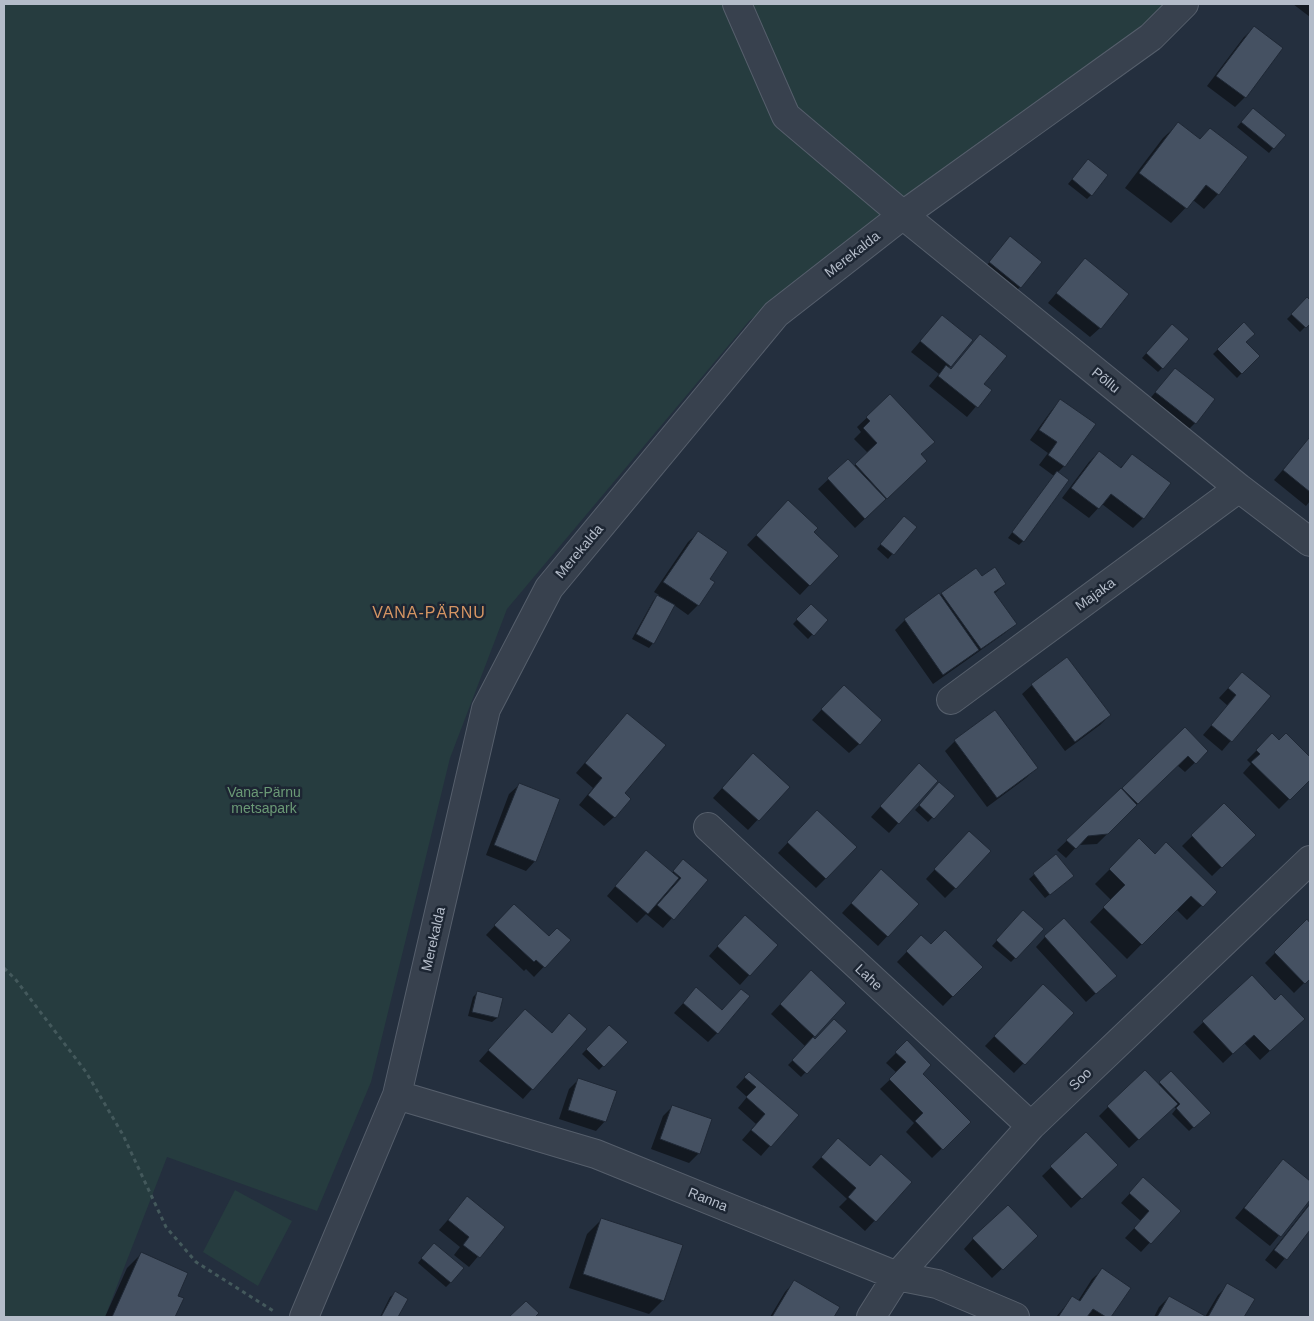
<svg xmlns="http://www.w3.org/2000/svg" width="1314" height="1321" viewBox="0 0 1314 1321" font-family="Arial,sans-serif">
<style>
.green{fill:#263c3f}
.shadow{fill:#0007}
.building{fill:#455162;stroke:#1f2835}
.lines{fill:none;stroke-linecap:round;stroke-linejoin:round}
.street-casing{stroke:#565f6c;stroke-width:30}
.path{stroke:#44595c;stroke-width:3;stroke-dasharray:4 4;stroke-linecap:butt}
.street{stroke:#38414e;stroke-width:28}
.labels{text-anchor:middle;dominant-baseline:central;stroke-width:5;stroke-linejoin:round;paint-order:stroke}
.street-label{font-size:14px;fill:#b4bcc9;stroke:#1d2633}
.park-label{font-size:14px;fill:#6b9a76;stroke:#1d2633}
.quarter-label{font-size:16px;letter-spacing:1px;fill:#d59563;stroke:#1d2633}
</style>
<rect width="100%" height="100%" fill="#242f3e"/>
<!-- green -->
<path class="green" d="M4 4H1165L1137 32 913 195 749 321 507 609 450 758 371 1082 317 1211 167 1157 105 1317H4Z
M235 1190 292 1221 258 1286 203 1252Z"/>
<!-- shadow -->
<path class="shadow" d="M1293 4H1310V17Z
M1254 28 1281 48 1245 97 1235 107 1207 86 1244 37Z
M1248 114 1273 148 1269 153 1237 127Z
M1178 124 1218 194 1204 209 1193 200 1171 223 1125 188 1163 138Z
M1084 165 1091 195 1087 199 1068 184Z
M1010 238 1020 287 1011 296 981 272Z
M1085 259 1100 328 1090 337 1048 303Z
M1307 299 1310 302V322L1300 332 1287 319Z
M942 316 950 366 948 368 982 384 990 390 967 417 929 386 939 374 911 352Z
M1244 324 1245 342 1258 356 1237 378 1213 354Z
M1167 330 1162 368 1158 372 1142 358Z
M1175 369 1195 423 1186 432 1147 402Z
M890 396 920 455 916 471 855 528 818 489 848 461 853 467 868 453 854 439 861 432 857 427Z
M1060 401 1094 425 1064 466 1057 473 1023 541 1019 545 1008 538 1054 476 1039 465 1048 453 1030 440 1051 411Z
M1309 440 1310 501 1306 506 1274 480Z
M1099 452 1120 468 1132 456 1143 518 1133 528 1102 504 1089 518 1062 498 1089 462Z
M779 511 812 532 837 556 800 595 747 545Z
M899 522 915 527 888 559 877 549Z
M698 533 708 579 713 582 698 605 688 615 674 605 653 643 649 648 632 639 653 601 659 595 654 592 688 542Z
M982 578 1005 584 994 594 1015 624 1005 633 933 684 895 630 905 620 942 594Z
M811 605 826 620 808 639 793 624Z
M1242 673 1269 696 1222 751 1203 735 1228 706 1219 698Z
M1032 685 1110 715 1100 725 1065 751 1022 694Z
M834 696 859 744 849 753 812 720Z
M995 712 1036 768 1026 778 987 807 945 751 955 741Z
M627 714 623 793 614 817 604 826 579 805 593 788 576 773Z
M1185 729 1207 751 1185 772 1177 765 1097 844 1078 845 1066 858 1057 850Z
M1272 735 1279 742 1286 735 1310 759V778L1279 809 1243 773 1251 764 1247 760Z
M743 765 788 787 748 830 713 798Z
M909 775 898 823 889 833 871 817Z
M940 784 953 796 928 822 915 810Z
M519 785 535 861 526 871 486 855 509 794Z
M1224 805 1254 835 1212 876 1182 846Z
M808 821 826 878 816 888 778 853Z
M1139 840 1154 855 1215 892 1187 920 1176 909 1127 959 1090 922 1111 900 1095 884Z
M960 842 955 888 945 898 926 879Z
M1056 856 1068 880 1045 898 1029 879Z
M636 862 671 874 674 871 706 880 663 928 646 914 637 923 607 896Z
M872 881 917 904 878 946 842 913Z
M505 915 549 938 569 940 534 977 526 969 524 971 486 935Z
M1019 916 1015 958 1011 962 992 946Z
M1307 921 1310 925V977L1294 993 1265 963Z
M735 927 749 975 740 985 709 956Z
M921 937 930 946 981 967 943 1006 897 962Z
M1045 937 1105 985 1086 1002 1036 947Z
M1251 977 1294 1028 1260 1060 1244 1043 1223 1063 1193 1032Z
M801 982 844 1004 812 1038 815 1041 845 1031 801 1077 788 1065 806 1047 771 1014Z
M477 993 502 999 497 1018 492 1022 468 1016 473 997Z
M1034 995 1072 1013 1014 1073 985 1046Z
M687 999 717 1033 708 1042 674 1013Z
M569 1015 585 1029 523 1099 479 1061 515 1020 551 1034Z
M609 1026 626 1042 599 1070 582 1054Z
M907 1042 921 1074 969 1122 932 1158 906 1132 914 1123 880 1089 897 1073 886 1063Z
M749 1073 797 1115 761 1156 742 1140 756 1124 738 1108 747 1097 736 1087Z
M1171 1073 1209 1113 1189 1131 1172 1114 1176 1109 1174 1106 1129 1148 1099 1116 1108 1107 1158 1085Z
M579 1079 605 1121 596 1131 559 1119 569 1089Z
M672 1107 699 1153 689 1163 651 1149 663 1116Z
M1086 1134 1106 1175 1071 1208 1042 1176Z
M829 1149 869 1168 910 1182 865 1231 839 1207 847 1199 812 1167Z
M1283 1161 1310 1183V1198L1270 1246 1235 1218Z
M1134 1189 1179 1211 1141 1252 1125 1238 1141 1221 1121 1203Z
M467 1198 503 1227 469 1267 454 1255 460 1247 439 1230Z
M1310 1203V1228L1276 1269 1265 1260Z
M601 1220 663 1300 649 1314 569 1288 587 1234Z
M973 1239 1026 1246 992 1278 964 1249Z
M429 1249 451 1282 446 1287 418 1263Z
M141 1254 177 1296 182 1299 174 1317H105L127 1268Z
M1102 1270 1129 1288 1109 1317H1056L1073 1297 1078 1301 1092 1279Z
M794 1282 839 1308 833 1317H770L785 1292Z
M1228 1285 1253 1300 1243 1317H1205L1218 1295Z
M395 1293 406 1299 397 1317H380L390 1297Z
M1169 1297 1204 1317H1154L1159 1307Z"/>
<!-- building -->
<path class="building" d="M1254 26 1283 48 1246 98 1216 76Z
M1253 108 1286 135 1274 149 1241 122Z
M1178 122 1200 139 1210 128 1248 157 1219 195 1206 185 1187 209 1139 173Z
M1088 159 1108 175 1092 196 1072 179Z
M1010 236 1042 262 1021 288 989 262Z
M1085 258 1129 294 1101 329 1056 293Z
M1307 297 1310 300V324L1306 328 1291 314Z
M942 315 973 340 951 367 920 341Z
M1244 322 1255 334 1246 342 1260 356 1242 374 1217 349Z
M1172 324 1189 339 1163 369 1146 353Z
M980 334 1007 356 984 384 992 390 978 408 938 376 946 365 951 369Z
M1175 368 1215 399 1196 424 1155 392Z
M890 394 935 442 921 454 927 461 887 499 855 464 877 443 863 428 870 421 866 417Z
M1060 399 1096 424 1065 467 1048 455 1057 442 1039 430Z
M1309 438 1310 439V492L1283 470Z
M1099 451 1121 468 1132 454 1171 483 1144 519 1111 494 1099 509 1071 488Z
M848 459 886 499 865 519 827 478Z
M1057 471 1069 480 1024 542 1012 532Z
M788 500 818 528 814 532 839 556 810 586 756 535Z
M904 516 917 527 894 555 880 544Z
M698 531 728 552 710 579 715 582 699 606 663 582Z
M995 567 1006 584 994 592 1017 624 981 649 941 593 976 568 982 576Z
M939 593 979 650 943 675 904 619Z
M657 595 675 605 654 644 636 634Z
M811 604 828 620 814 636 796 619Z
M1067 657 1111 715 1075 742 1031 684Z
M1242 672 1271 696 1232 742 1211 725 1236 695 1228 688Z
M844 685 882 720 860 745 821 709Z
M995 710 1038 768 997 798 954 740Z
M627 713 666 745 625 793 631 799 615 818 588 795 602 778 585 763Z
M1185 727 1208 751 1196 764 1188 756 1138 804 1122 788Z
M1272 733 1279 740 1286 733 1310 757V780L1290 800 1251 762 1260 754 1256 750Z
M753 753 790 787 759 821 722 788Z
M919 763 938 781 899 824 880 806Z
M939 782 955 796 934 819 919 805Z
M519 783 560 799 536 862 494 845Z
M1121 788 1137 805 1108 834 1088 836 1076 849 1066 840Z
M1224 803 1256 835 1222 868 1191 835Z
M817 810 857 847 826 879 787 842Z
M969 831 991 851 956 889 934 869Z
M1139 838 1155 854 1166 842 1217 892 1203 907 1191 896 1142 945 1103 907 1125 885 1109 869Z
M646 850 679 878 648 914 615 886Z
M1056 854 1074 876 1050 895 1033 873Z
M683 859 708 880 674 920 657 905 681 878 673 871Z
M881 869 919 904 888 937 851 903Z
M514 904 549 936 557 928 571 940 545 968 536 960 534 962 494 925Z
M1023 910 1044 929 1016 959 996 940Z
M745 915 778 945 750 976 717 946Z
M1064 918 1117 976 1096 994 1044 936Z
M1307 919 1310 923V979L1305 984 1274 952Z
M945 930 983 967 953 997 906 951 921 935 931 944Z
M811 970 846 1003 815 1037 780 1004Z
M1252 975 1275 1000 1281 994 1305 1019 1270 1051 1254 1035 1233 1054 1202 1021Z
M1043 984 1074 1013 1025 1065 994 1036Z
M696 987 722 1010 741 989 750 996 718 1034 683 1003Z
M477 991 503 998 498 1018 472 1012Z
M525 1009 552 1033 569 1013 587 1029 533 1090 488 1050Z
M834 1019 847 1031 807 1074 792 1060 813 1037 815 1039Z
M609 1025 628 1042 604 1067 586 1049Z
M907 1040 931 1065 923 1074 971 1122 943 1150 915 1121 923 1113 889 1079 906 1062 895 1052Z
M1145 1070 1178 1104 1139 1140 1107 1106Z
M1171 1071 1211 1113 1194 1128 1176 1108 1180 1104 1159 1082Z
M749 1072 799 1115 771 1147 751 1130 765 1114 746 1097 756 1087 744 1077Z
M578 1078 617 1091 606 1122 568 1110Z
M672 1105 712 1119 700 1154 660 1139Z
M1086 1132 1118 1165 1082 1199 1050 1166Z
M838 1138 870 1166 881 1154 912 1182 876 1222 848 1197 856 1188 821 1157Z
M1283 1159 1310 1181V1200L1281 1237 1244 1208Z
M1143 1177 1181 1211 1151 1244 1134 1228 1149 1211 1129 1193Z
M467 1196 505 1227 480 1258 463 1245 469 1237 448 1220Z
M1310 1204V1230L1287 1260 1274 1250Z
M1008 1205 1038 1236 1003 1270 972 1238Z
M601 1218 683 1245 664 1301 583 1274Z
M434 1243 464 1268 451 1283 421 1258Z
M141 1252 188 1273 178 1296 184 1298 175 1317H112Z
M1102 1268 1131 1288 1111 1317H1106L1093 1309 1087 1317H1062L1059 1316 1072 1296 1080 1301Z
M794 1280 840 1307 834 1317H772Z
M1227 1283 1255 1299 1244 1317H1208Z
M395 1291 408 1299 398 1317H381Z
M1169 1296 1207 1317H1157Z
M526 1301 539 1313 535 1317H509Z"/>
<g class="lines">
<!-- street casing -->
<g class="street-casing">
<path id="street" d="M737 4 786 116 903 215 1239 488 1310 542
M951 700 1239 488
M708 827 1031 1126
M397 1095 596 1154 897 1276 937 1284 1015 1317
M304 1317 397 1095 486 709 549 588 776 314 903 215 1151 37 1184 4
M871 1317 897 1276 1031 1126 1310 860"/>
</g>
<!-- path -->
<path class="path" d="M4 968 16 980 86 1072 123 1135 166 1227 196 1262 275 1312"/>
<!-- street -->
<use href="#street" class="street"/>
</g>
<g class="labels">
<!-- street labels -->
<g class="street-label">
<text transform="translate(852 254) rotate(-38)">Merekalda</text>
<text transform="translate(1106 380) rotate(39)">Põllu</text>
<text transform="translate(579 551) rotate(-50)">Merekalda</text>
<text transform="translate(1095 594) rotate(-36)">Majaka</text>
<text transform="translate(433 939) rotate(-77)">Merekalda</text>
<text transform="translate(869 977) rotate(43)">Lahe</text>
<text transform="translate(1080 1079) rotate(-44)">Soo</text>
<text transform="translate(708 1199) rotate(22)">Ranna</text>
</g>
<!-- park labels -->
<g class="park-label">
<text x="264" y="792">Vana-Pärnu<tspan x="264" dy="16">metsapark</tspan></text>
</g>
<!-- quarter labels -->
<g class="quarter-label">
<text x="429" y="612">VANA-PÄRNU</text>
</g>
</g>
<!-- border -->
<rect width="1314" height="1321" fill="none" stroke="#b4bcc9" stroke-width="10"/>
</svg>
